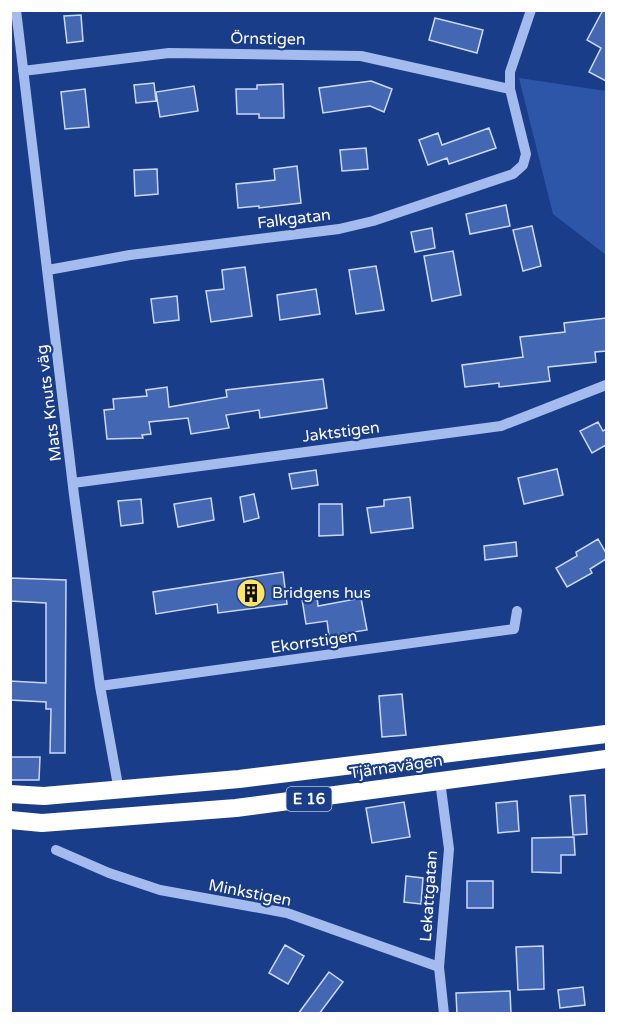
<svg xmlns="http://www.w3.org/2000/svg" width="617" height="1024" viewBox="0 0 617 1024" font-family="'Varela Round',sans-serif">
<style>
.green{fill:#2d55a8}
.building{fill:#4367b2;stroke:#cad9f9;stroke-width:1.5}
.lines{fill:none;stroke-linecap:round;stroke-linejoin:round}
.minor{stroke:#a4bced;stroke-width:10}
.highway{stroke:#fff;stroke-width:18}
.labels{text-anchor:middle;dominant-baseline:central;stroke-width:4.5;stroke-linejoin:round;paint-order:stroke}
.shield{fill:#1a3d8a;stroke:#bac5dc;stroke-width:1.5}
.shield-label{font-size:15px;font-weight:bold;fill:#fff}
.street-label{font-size:16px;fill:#fff;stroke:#1a3d8a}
.poi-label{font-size:16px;fill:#fff;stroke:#1a3d8a;text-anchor:start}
</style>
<rect width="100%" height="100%" fill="#1a3d8a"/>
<!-- green -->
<path class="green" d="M519 78 606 91V255L553 214Z"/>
<!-- building -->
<path class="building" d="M603 10H606V81L589 72 601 48 587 40Z
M81 15 83 41 67 43 64 16Z
M435 18 483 30 477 53 429 40Z
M371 81 392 89 384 112 370 106 323 113 319 88Z
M154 83 156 101 136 103 134 85Z
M283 84 284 118H259V114H237L236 89H257V85Z
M194 86 198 111 160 117 156 92Z
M85 89 89 127 65 129 61 92Z
M489 128 496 148 449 164 447 158 428 165 419 140 438 133 442 145Z
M366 148 368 169 342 171 340 150Z
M297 166 301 203 259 208V206L238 208 236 184 275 180 274 169Z
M157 169 158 194 135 196 134 170Z
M506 205 510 226 470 234 466 214Z
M532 226 541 266 523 271 513 230Z
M432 228 435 248 415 252 411 232Z
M453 251 461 295 432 301 424 256Z
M376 266 384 310 356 314 349 270Z
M245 267 252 316 211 322 206 291 224 289 222 270Z
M316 289 320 314 280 320 277 295Z
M177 296 179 320 154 323 151 299Z
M606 318V351L595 352 596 362 548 367 550 381 499 387V383L465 387 462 365 523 357 520 337 565 332 564 323Z
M323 379 327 408 260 418 259 410 226 415 229 428 191 434 188 418 149 422 151 434 142 435 143 438 107 439 104 410 114 409 113 399 147 396 146 390 167 387 169 407 227 397 226 390Z
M598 422 603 431 606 429V445L592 453 580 431Z
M557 469 563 495 524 504 518 478Z
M316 470 318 485 292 489 289 474Z
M254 494 259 518 244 522 240 497Z
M410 497 413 528 371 533 367 508 384 506V500Z
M211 498 214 520 178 527 174 504Z
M141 499 143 523 121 526 118 501Z
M319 504H342L343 535 319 536Z
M598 539 606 553V559L590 569 592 573 567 587 556 568 577 556 576 552Z
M516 542 517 556 485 560 484 546Z
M283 572 287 604 218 613 217 604 156 614 153 592Z
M10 578 66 580 65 753H50L51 709H46V702L10 700V681L46 683V603L10 601Z
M317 596 318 606 361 598 367 630 329 636 327 621 306 624 302 599Z
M402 694 406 735 382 737 379 696Z
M10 757H40L39 780H10Z
M585 795 587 834 573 835 570 796Z
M517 801 519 831 498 833 496 803Z
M404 802 410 837 372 843 366 808Z
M574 837 575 855H561V873L532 872V838Z
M406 876 423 878 421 904 404 902Z
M467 881H493V908H467Z
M285 945 304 956 288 984 269 973Z
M543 946 544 989 518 990 516 947Z
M329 972 343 982 319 1014H298Z
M583 987 585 1005 560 1008 558 990Z
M510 991 511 1014H457L456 993Z"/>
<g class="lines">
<!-- minor -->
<path class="minor" d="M16 10 74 495 100 686 119 791
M23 71 169 53 361 56 510 89
M48 270 130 255 339 229 373 221 513 174 523 165 526 154 510 89V72L531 10
M73 483 501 426 606 385
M100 686 514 629 517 611
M440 781 449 849 439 967 444 1014
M56 850 109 873 160 890 287 913 439 967"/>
<!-- highway -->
<path class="highway" d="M10 794 44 796 239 779 606 734
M10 820 42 823 236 808 606 759"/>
</g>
<!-- icons -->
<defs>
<g id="building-disc" transform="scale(1.5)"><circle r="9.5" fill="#ffe560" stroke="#1a3d8a"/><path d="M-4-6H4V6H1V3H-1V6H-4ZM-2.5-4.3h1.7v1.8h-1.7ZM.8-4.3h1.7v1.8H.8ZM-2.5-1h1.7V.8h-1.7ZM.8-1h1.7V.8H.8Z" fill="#111"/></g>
</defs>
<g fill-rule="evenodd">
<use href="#building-disc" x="251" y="593"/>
</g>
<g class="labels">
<!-- shield labels -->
<rect class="shield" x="286.5" y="787" width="45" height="24" rx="4.5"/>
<g class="shield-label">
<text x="309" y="799">E 16</text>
</g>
<!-- street labels -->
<g class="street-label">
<text transform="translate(268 39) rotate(1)">Örnstigen</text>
<text transform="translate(294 219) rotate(-7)">Falkgatan</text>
<text transform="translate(49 403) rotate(-97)">Mats Knuts väg</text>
<text transform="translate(341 432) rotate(-7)">Jaktstigen</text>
<text transform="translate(314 642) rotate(-8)">Ekorrstigen</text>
<text transform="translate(396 767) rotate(-8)">Tjärnavägen</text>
<text transform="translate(250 893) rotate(11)">Minkstigen</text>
<text transform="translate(429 896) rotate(-86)">Lekattgatan</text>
</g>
<!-- poi labels -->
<g class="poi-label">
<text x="272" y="593">Bridgens hus</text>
</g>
</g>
<!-- border -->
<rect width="617" height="1024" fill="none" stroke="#ffffff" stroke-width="24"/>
</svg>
